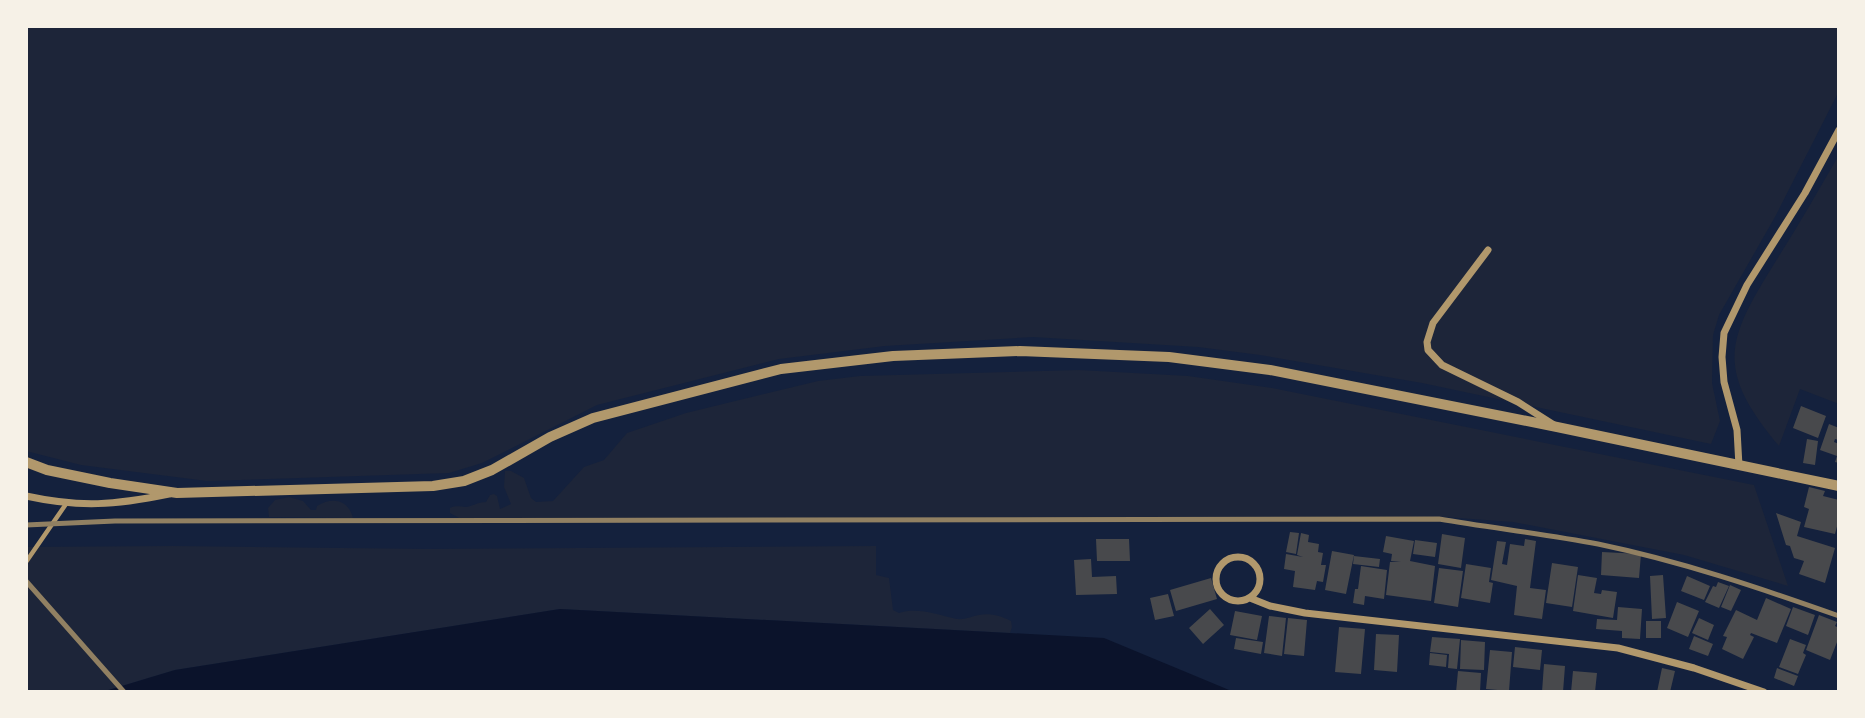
<svg xmlns="http://www.w3.org/2000/svg" width="1865" height="718" viewBox="0 0 1865 718" font-family="Jost,sans-serif">
<style>
.green{fill:#1d2539}
.water{fill:#0b132b}
.building{fill:#48494c}
.lines{fill:none;stroke-linecap:round;stroke-linejoin:round}
.service{stroke:#b1986c;stroke-width:4.5}
.minor{stroke:#b1986c;stroke-width:7}
.tertiary{stroke:#b1986c;stroke-width:10}
.rail{stroke:#918062;stroke-width:5}
</style>
<rect width="100%" height="100%" fill="#14213d"/>
<!-- green -->
<path class="green" d="M26 26H1839V91L1775 217 1719 315 1713 335 1712 383 1720 421 1711 444 1422 383 1260 355 1198 347 1033 337 885 346 779 359 597 405 482 463 449 473 207 481 81 465 26 451Z
M1839 155V404L1800 389 1779 446C1712 366 1728 338 1779 256 1800 223 1819 189 1839 155Z
M1079 370 1188 376 1272 388 1754 485 1788 586 1684 555 1513 522 1445 517 459 518 450 513V508C457 505 460 507 466 507 474 506 477 502 486 502L490 495 494 494 497 496 500 509 511 504 504 487 505 471H511L524 478 531 498 536 502 553 501 584 467 604 460 627 433 686 413 818 381 860 376Z
M289 497 303 501 311 510H316L317 506C332 497 348 499 353 518L269 517 268 508 275 500Z
M173 546 427 549 876 546V575L889 578 893 610 899 613C918 607 938 615 957 619 965 620 972 616 979 615 990 613 1001 616 1011 621L1012 627 1010 633 560 609 175 670 102 692H26V547Z"/>
<!-- water -->
<path class="water" d="M560 609 1104 638 1234 692H102L175 670Z"/>
<!-- building -->
<path class="building" d="M1801 406 1826 416 1818 438 1793 428Z
M1829 424 1839 428V440L1835 439 1834 442 1839 444V463L1835 462 1837 456 1820 450Z
M1807 439 1818 441 1815 465 1803 463Z
M1809 487 1825 491 1823 496 1839 500V519L1835 534 1804 527 1809 509 1804 507Z
M1776 513 1801 522 1797 536 1835 548 1825 583 1799 574 1804 561 1794 558 1790 546 1786 545Z
M1290 532 1299 533 1296 554 1286 552Z
M1301 533 1309 535 1308 542 1319 544 1318 552 1323 553 1321 565H1326L1323 582 1317 581 1315 590 1293 587 1295 571 1284 569 1286 554 1303 557 1297 555Z
M1442 534 1465 538 1461 568 1438 564Z
M1386 536 1414 541 1410 561 1435 566 1431 601 1386 595 1390 562H1401L1391 561 1392 554 1383 552Z
M1096 539H1129L1130 561H1097Z
M1525 539 1536 541 1530 588 1546 590 1542 619 1514 615 1517 586 1491 580 1497 541 1506 542 1502 564 1507 565 1510 544 1524 546Z
M1415 540 1437 543 1435 557 1413 554Z
M1332 551 1354 555 1346 594 1325 590Z
M1602 552 1641 554 1639 578 1601 575Z
M1354 556 1380 559 1379 567 1353 564Z
M1091 559 1092 577 1116 576 1117 594 1076 595 1074 560Z
M1552 563 1578 567 1572 607 1546 603Z
M1466 564 1491 568 1489 582 1493 583 1490 603 1461 598Z
M1361 566 1387 570 1384 599 1365 596 1364 605 1353 603 1355 589H1358Z
M1439 568 1463 571 1458 607 1434 603Z
M1578 575 1597 578 1594 593 1601 594 1602 590 1617 592 1613 618 1573 611Z
M1663 575 1666 618 1652 619 1650 576Z
M1687 576 1710 586 1704 600 1681 591Z
M1211 578 1217 599 1176 611 1170 590Z
M1718 582 1729 586 1719 608 1705 602 1713 586 1716 587Z
M1730 585 1741 590 1731 611 1721 607Z
M1168 594 1174 616 1155 620 1150 598Z
M1766 598 1791 609 1777 643 1751 633 1750 635 1754 637 1743 659 1722 649 1727 637 1723 636 1736 610 1757 620Z
M1677 602 1699 611 1688 637 1667 628Z
M1618 607 1642 609 1640 639 1622 638V631L1596 629 1597 619 1617 620Z
M1793 607 1815 615 1808 635 1786 626Z
M1210 609 1224 625 1203 644 1189 628Z
M1235 611 1262 616 1257 640 1230 635Z
M1819 615 1837 622 1835 626 1839 628V637L1830 660 1806 650Z
M1269 616 1286 618 1282 656 1264 653Z
M1288 618 1307 620 1304 656 1284 654Z
M1699 618 1714 625 1708 640 1692 633Z
M1646 621H1661V638H1646Z
M1339 627 1365 629 1361 674 1335 672Z
M1376 634 1399 635 1397 672 1374 670Z
M1694 636 1713 644 1708 656 1689 649Z
M1432 637 1460 639 1457 669 1448 668 1449 654 1430 652Z
M1236 638 1263 642 1261 654 1234 649Z
M1790 639 1806 645 1803 653 1806 655 1798 674 1779 667Z
M1461 640 1485 642 1484 670 1460 669Z
M1515 647 1542 650 1540 670 1513 667Z
M1490 650 1512 652 1509 691 1486 689Z
M1430 653 1447 655 1446 667 1429 665Z
M1544 664 1565 666 1563 692H1542Z
M1662 668 1675 671 1670 692H1657Z
M1777 668 1798 676 1794 686 1774 678Z
M1458 671 1481 673 1480 692H1456Z
M1573 671 1597 673 1595 692H1571Z"/>
<g class="lines">
<!-- service -->
<path class="service" d="M26 562 66 504"/>
<!-- minor -->
<path class="minor" d="M1488 250 1433 323 1427 342 1428 350 1442 365 1518 402 1554 425
M1739 466 1737 430 1724 382 1722 357 1724 333 1747 285 1805 193 1839 130
M26 496C81 508 115 505 169 494
M1216 579a22 22 0 1 1 44 0a22 22 0 1 1-44 0Z
M1250 598 1270 606 1305 613 1618 648 1694 668 1764 692"/>
<!-- tertiary -->
<path class="tertiary" d="M26 462 47 470 110 483 177 493 433 486 464 481 492 470 550 437 593 418 781 369 893 356 1020 351 1169 357 1270 370 1557 427 1839 486"/>
<!-- rail -->
<path class="rail" d="M26 525 115 521 1439 519C1492 528 1545 534 1598 544 1680 561 1760 588 1839 616
M26 581 124 692"/>
</g>
<!-- border -->
<rect width="1865" height="718" fill="none" stroke="#f6f1e7" stroke-width="56"/>
</svg>
